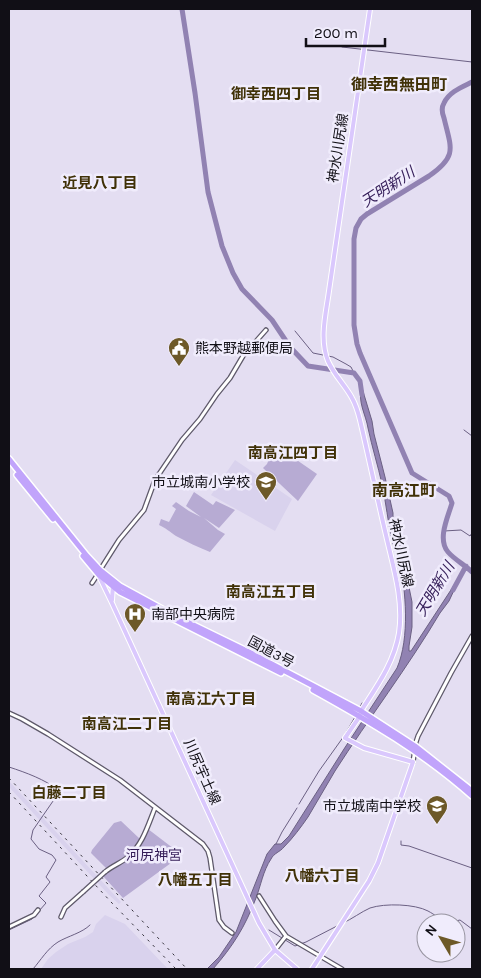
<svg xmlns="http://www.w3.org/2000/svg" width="481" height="978" viewBox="0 0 481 978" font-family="Karla,'Noto Sans JP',sans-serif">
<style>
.built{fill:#d9d2ed}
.green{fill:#b7abd3}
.water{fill:#9182b2;stroke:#6b6083}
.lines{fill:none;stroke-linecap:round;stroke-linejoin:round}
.stream{stroke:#6b6083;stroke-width:1}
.river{stroke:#9182b2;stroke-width:5}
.minor-casing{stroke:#5e596a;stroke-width:5.5}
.major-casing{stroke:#fff;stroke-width:6}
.highway-casing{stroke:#fff;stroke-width:8}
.minor{stroke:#fff;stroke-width:3}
.major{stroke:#dac8fd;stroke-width:4}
.highway{stroke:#c1a4fb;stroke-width:5}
.rail{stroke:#36333d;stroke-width:1;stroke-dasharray:2.5 5;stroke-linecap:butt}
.minor-bridge-casing{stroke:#5e596a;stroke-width:5.5;stroke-linecap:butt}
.minor-bridge{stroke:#fff;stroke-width:3}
.labels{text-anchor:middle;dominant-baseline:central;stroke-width:5;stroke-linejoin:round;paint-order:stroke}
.street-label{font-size:14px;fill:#110f16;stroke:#f0ecfc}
.poi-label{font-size:14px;fill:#110f16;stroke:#f0ecfc;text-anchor:start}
.park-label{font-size:14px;fill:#331b56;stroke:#f0ecfc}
.neighbourhood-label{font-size:15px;font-weight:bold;fill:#403107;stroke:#f0ecfc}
.water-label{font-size:15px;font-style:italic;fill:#37205b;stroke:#f0ecfc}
.quarter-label{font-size:16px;font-weight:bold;fill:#403107;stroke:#f0ecfc}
</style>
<rect width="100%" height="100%" fill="#e4def2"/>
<!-- built -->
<path class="built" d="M235 460 292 499 275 531 211 495Z
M9 781 121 902 119 904 109 895 9 787Z
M105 915 125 924 168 969H41L48 959 56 952 68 944 85 937 93 932 96 924Z"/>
<!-- green -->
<path class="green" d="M275 445 317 474 298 501 263 468 267 464Z
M194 492 213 505 216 501 235 510 219 528 204 518 218 530 225 534 210 552C198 547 187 542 176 536 170 532 166 528 159 525L161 519 169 522 176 509 172 506 176 502 189 511 201 517 186 506Z
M121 821 140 839C128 856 124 858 106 868L91 853 92 850 114 823Z
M148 829 182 855 123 898 103 876C111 869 117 867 126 861 138 854 144 841 148 829Z"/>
<!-- water -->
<path class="water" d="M362 388 372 421 374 434 385 477 393 513V523L401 548 412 602V627L409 646V651H411L462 573 449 601 440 613C408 667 369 718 335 771 326 786 317 802 308 817 301 827 293 838 284 847 280 852 274 853 271 859 263 871 261 885 256 898 245 927 233 946 213 969H207L219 957 236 932 267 854 275 844H281L289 836 344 749 397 668C410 638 406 590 399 559 397 553 394 547 392 541 388 522 386 503 382 484 378 466 372 447 368 428 366 415 357 401 362 388Z"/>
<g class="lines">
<!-- stream -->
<path class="stream" d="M342 47 472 62
M295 331 313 353 333 357 346 364 351 367 354 373
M464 430 472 436
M444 531 461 530 470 536 472 533
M360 707 362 703
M9 767C27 773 44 779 60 791L33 830 31 839 39 849 52 855 56 860 46 877 50 882 39 896 46 903 32 919 9 930
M299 804 319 771 344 736 355 717
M401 841V845L409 846 472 868
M276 844 282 832 297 808
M343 923C352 919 361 912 370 908 385 903 415 904 428 911 443 919 441 925 460 920L472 929
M269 930 295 946 306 942 337 926
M33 969C41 960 47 949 58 942 68 936 82 933 90 925"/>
<!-- river -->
<path class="river" d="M182 9 195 93 208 192 222 246 233 273 242 289 272 320 290 347 308 366 354 373 360 381 362 395
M472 82C462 87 449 92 444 103 441 108 442 113 444 118 451 148 458 156 429 176L367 214 361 219 356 228 354 239V325L357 344 360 353 412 473 449 496 452 503C448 517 437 539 448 552 455 560 465 565 472 572
M453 590 466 566"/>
<!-- minor casing -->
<g class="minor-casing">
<path id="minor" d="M100 570 119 540 144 510 155 480 182 440 200 419 217 394 230 378 243 356 266 330
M92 583 98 574
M9 713 22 719 48 734 120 780 203 844 208 851 210 858 219 920 224 927 232 933
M413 762 416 742 418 736 451 673 472 636
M105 872C112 866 121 863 128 857 143 844 148 825 155 808
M259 896 275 921 286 936 342 969
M61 917 65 908 83 892
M9 927 34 915 38 910
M275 950 286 936"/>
</g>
<!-- major casing -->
<g class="major-casing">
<path id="major" d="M99 576 112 603 259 923 275 950 297 969
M112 600 113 585
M257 969 275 950
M312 969 369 881 378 863 413 762 364 748 345 738 360 716 361 711C377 686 394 663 399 633 404 600 393 566 386 535 377 497 369 458 360 420 358 412 356 405 352 398 345 385 334 375 328 361 319 339 326 313 329 291L370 9"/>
</g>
<!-- highway casing -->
<g class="highway-casing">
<path id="highway" d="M9 459 87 556 100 570 120 586 173 615 251 653 361 711 415 746 472 791
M17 475 53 519
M83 556 98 574 120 592 281 673
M313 690C369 721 424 753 472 796"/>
</g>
<!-- minor -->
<use href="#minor" class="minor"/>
<!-- major -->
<use href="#major" class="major"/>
<!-- highway -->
<use href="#highway" class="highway"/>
<!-- rail -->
<path class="rail" d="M9 778 187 969
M9 792 112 903 176 969"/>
<!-- minor-bridge casing -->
<g class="minor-bridge-casing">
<path id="minor-bridge" d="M83 892 105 872"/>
</g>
<!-- minor-bridge -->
<use href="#minor-bridge" class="minor-bridge"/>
</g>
<!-- icons -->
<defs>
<g id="civic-pin" transform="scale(1.125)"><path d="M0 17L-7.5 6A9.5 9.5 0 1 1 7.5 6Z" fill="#6d5928" stroke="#f0ecfc"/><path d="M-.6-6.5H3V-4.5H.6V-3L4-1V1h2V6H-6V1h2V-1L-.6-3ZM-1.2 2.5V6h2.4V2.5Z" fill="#fff"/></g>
<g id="school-pin" transform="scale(1.125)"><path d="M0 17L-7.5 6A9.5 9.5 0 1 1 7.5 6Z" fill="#6d5928" stroke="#f0ecfc"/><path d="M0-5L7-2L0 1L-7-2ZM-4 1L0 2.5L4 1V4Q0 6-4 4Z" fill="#fff"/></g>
<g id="hospital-pin" transform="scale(1.125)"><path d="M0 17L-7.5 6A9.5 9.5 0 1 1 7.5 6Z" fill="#6d5928" stroke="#f0ecfc"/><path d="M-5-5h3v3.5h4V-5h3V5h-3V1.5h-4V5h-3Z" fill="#fff"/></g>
</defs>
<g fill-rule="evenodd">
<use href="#civic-pin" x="179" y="348"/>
<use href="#school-pin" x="266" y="482"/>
<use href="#hospital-pin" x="135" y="614"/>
<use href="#school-pin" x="437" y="806"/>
</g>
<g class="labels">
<!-- street labels -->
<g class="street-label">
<text transform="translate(338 148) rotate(-81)">神水川尻線</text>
<text transform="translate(401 553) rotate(78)">神水川尻線</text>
<text transform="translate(271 652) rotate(28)">国道3号</text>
<text transform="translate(202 772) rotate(66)">川尻宇土線</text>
</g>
<!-- poi labels -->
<g class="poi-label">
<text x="195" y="348">熊本野越郵便局</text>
<text x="250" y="482" text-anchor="end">市立城南小学校</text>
<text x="151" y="614">南部中央病院</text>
<text x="421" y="806" text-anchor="end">市立城南中学校</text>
</g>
<!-- park labels -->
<g class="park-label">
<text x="154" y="855">河尻神宮</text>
</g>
<!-- neighbourhood labels -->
<g class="neighbourhood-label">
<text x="276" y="94">御幸西四丁目</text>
<text x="100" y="183">近見八丁目</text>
<text x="293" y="453">南高江四丁目</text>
<text x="271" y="592">南高江五丁目</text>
<text x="211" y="699">南高江六丁目</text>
<text x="127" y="724">南高江二丁目</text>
<text x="69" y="793">白藤二丁目</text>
<text x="322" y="876">八幡六丁目</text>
<text x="195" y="880">八幡五丁目</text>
</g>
<!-- water labels -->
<g class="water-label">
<text transform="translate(388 187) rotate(-33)">天明新川</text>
<text transform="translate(435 589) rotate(-59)">天明新川</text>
</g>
<!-- quarter labels -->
<g class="quarter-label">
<text x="399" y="84">御幸西無田町</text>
<text x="404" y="490">南高江町</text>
</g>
</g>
<!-- border -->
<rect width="481" height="978" fill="none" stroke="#110f16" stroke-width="20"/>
<!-- north arrow -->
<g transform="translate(441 938) rotate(308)"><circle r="24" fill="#f0ecfc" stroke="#9794a0"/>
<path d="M0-4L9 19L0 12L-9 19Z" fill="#6d5928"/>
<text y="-8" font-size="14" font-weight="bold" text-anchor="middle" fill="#110f16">N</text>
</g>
<!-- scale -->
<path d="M306 38v8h79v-8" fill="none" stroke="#110f16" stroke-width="2.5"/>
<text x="314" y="38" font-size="15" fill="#110f16" stroke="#f0ecfc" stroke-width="4" paint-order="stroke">200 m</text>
</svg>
